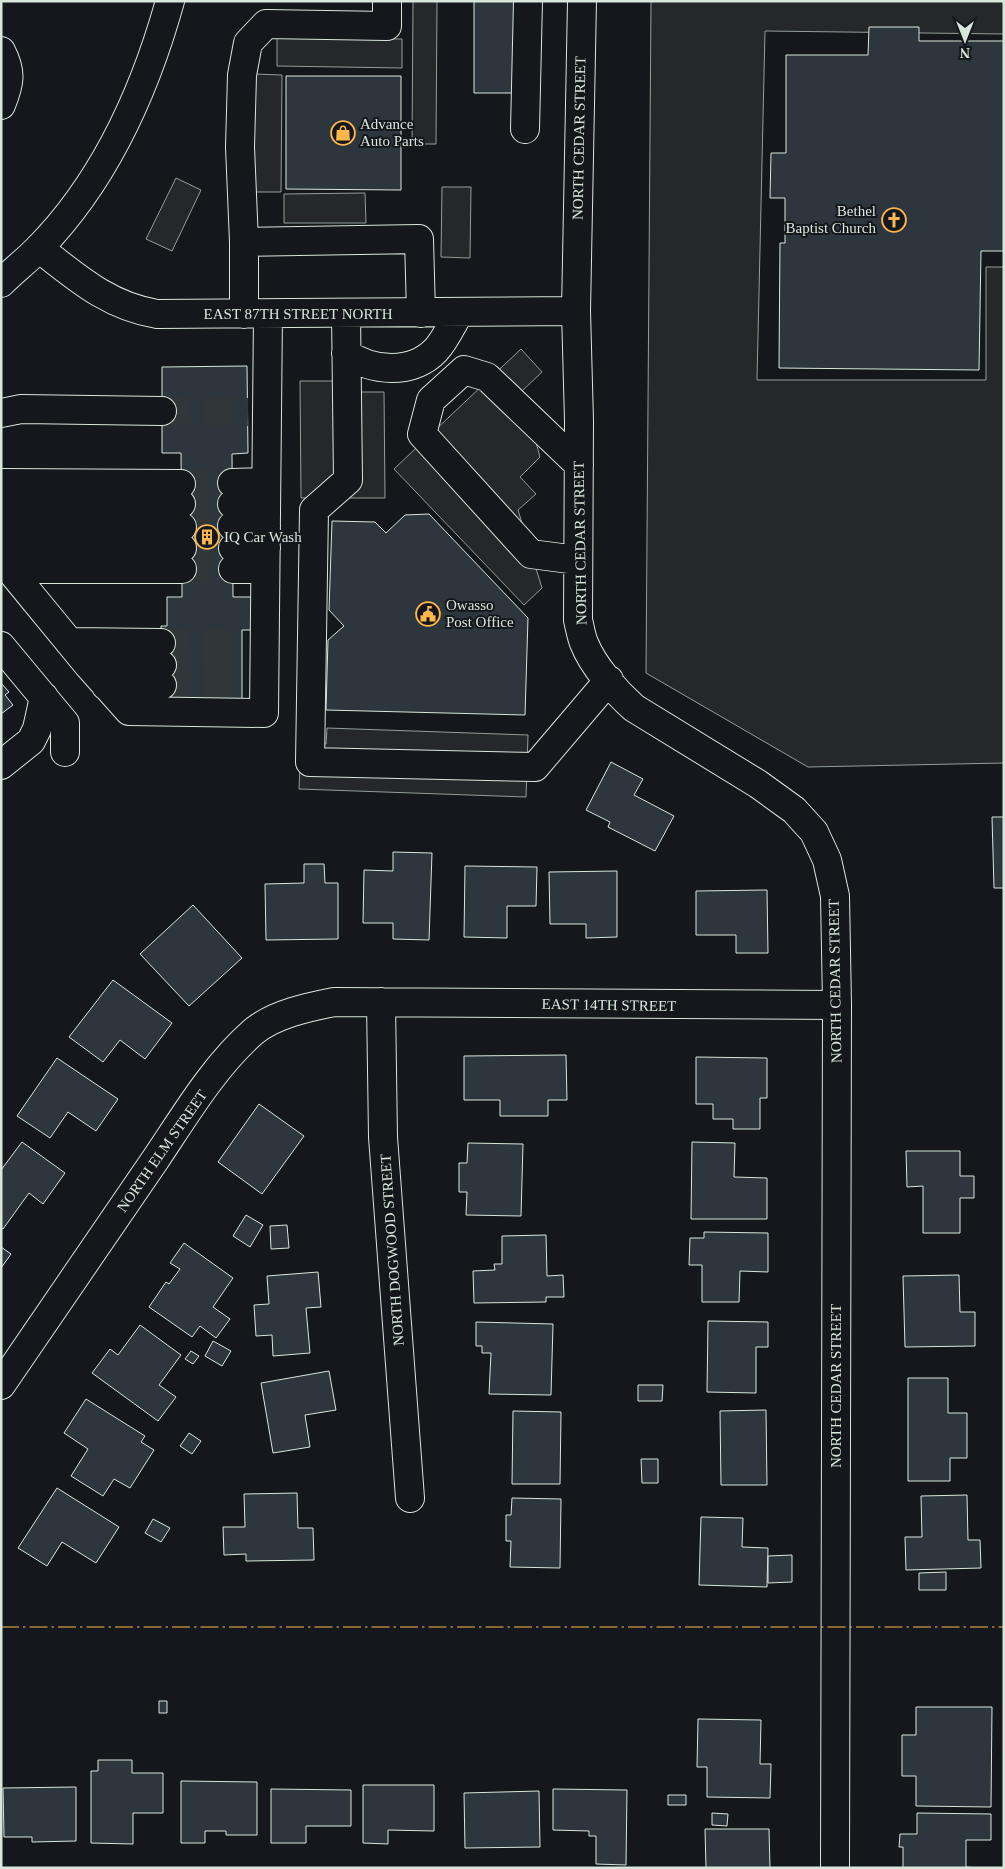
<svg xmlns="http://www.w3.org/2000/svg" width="1005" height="1869" viewBox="0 0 1005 1869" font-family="'Times New Roman',serif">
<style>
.parking{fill:#24282b;stroke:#939e99}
.building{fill:#2c363c;stroke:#d8e6dc}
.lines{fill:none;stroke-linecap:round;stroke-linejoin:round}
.minor-tunnel{stroke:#313739;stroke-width:28;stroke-dasharray:28 14;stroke-linecap:butt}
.minor-casing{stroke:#d8e6dc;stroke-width:30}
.major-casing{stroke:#d8e6dc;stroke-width:30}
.minor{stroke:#14181c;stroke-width:28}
.major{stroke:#14181c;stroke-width:28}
.power{stroke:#ffb74d;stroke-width:1;stroke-dasharray:18 4 2.5 4;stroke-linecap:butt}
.labels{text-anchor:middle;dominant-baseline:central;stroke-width:4;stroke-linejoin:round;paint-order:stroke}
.poi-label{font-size:15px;fill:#d8e6dc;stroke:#14181c;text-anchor:start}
.street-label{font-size:15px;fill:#d8e6dc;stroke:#14181c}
</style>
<rect width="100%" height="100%" fill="#14181c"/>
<!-- parking -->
<path class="parking" d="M413 1H437L436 144H412Z
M651 1H1004V34L765 31 757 380H986V267H1004V763L808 767 646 673Z
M277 38 402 39V68L277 66Z
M254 74 282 75 281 192H253Z
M176 178 201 190 172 251 146 239Z
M442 187H471L470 258 441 257Z
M365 193 366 223H284V194Z
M521 349 542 372 522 391 540 457 520 477 536 494 518 510 542 588 524 605 394 469Z
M300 381H359L360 392H384L385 498H301Z
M327 728 528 735 526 797 299 789 301 743 326 744Z"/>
<!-- building -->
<path class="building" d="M474 1H517L515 93H474Z
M869 27H919V41H1004V251H981L979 370 779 368 780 243H785V198H770L771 153H786V55H868Z
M286 76H401V190L286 189Z
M247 366 248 453 232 454 233 597H255L256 630H242V699H162L161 626H167V597H182V586L181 453H162V367Z
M429 514 528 618 525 715 326 710 328 640 344 626 329 610 332 521 375 522 386 533 405 515Z
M1 683 9 692 5 695 13 705 1 714Z
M611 762 643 779 634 795 674 816 655 851 608 827 610 822 586 810Z
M992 817H1004V888H994Z
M393 852 432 853 429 940 393 939V923H363L364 870 393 871Z
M304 864H324L325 883H338V939L266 940 265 884 304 883Z
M465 866 537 867 536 906H507V938L464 937Z
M617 871V937L586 938V924H550L549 872Z
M767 890 768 953H736V935H696V891Z
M193 905 242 958 189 1006 140 954Z
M113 980 172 1023 145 1059 120 1040 103 1062 69 1037Z
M566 1055 567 1100H548V1116H500V1100H464V1056Z
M696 1057 767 1058V1098H760V1129H733V1119H713V1104H696Z
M57 1058 118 1099 96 1131 68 1112 50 1138 17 1116Z
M259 1104 304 1136 262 1194 218 1162Z
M22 1142 65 1173 43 1204 29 1193 3 1229 1 1228V1170Z
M692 1142 735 1143 734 1177 767 1178V1219H691Z
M468 1143 523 1144 521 1216 466 1215 467 1192H459V1163H467Z
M906 1151H960V1176H974V1198H960V1233H923V1186L907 1187Z
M246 1215 263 1225 250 1247 233 1236Z
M287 1225 289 1248 271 1249 270 1226Z
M704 1232 768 1233V1272L740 1271 739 1302H702V1265H689L690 1238H704Z
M546 1235 547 1276 563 1275 564 1297H546V1302L474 1303 473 1271 495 1270 494 1264H502V1236Z
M184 1243 233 1278 213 1307 230 1319 216 1338 200 1326 192 1337 149 1307 166 1282 169 1284 180 1269 170 1263Z
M1 1247 11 1254 1 1268Z
M318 1272 321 1307 306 1308 310 1353 273 1356 272 1335 256 1336 254 1305 269 1304 267 1276Z
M959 1275 960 1312H975V1346L905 1347 903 1276Z
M708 1321 768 1322V1347H756V1393L707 1392Z
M476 1322 553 1324 551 1395 489 1394 491 1353H482V1346H476Z
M140 1325 181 1355 159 1385 176 1397 158 1421 92 1373 110 1349 118 1355Z
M213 1341 231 1351 222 1366 205 1356Z
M191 1351 199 1356 193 1364 185 1359Z
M329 1371 336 1410 305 1415 310 1447 273 1453 261 1383Z
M908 1378H948V1413H967V1458H950V1481H908Z
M638 1385H663L662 1401H638Z
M86 1399 145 1436 141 1442 154 1450 130 1488 114 1479 103 1496 71 1476 88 1449 64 1433Z
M766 1410 767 1485H721L720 1411Z
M513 1411 561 1412 560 1484H512Z
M189 1433 201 1441 192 1454 180 1446Z
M641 1459H658V1483H642Z
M57 1488 119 1527 96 1563 62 1542 47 1566 18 1548Z
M297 1493 298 1528H313L314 1560 246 1561V1554L224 1555 223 1527H245L244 1494Z
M967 1495 968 1540H980L981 1568 906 1570 905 1537H922L921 1496Z
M512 1498 561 1499 560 1568 510 1567 511 1541H506V1515H511Z
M701 1517 743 1518 742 1547 768 1548 767 1587 699 1585Z
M153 1519 170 1528 161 1542 145 1533Z
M792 1555V1582L768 1583V1556Z
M946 1572V1590H919V1573Z
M159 1701H167V1713H159Z
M916 1707H992L991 1807 916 1806V1776H902V1735H916Z
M698 1719 761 1720 760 1764H771L770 1798 707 1797V1767H697Z
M98 1760H132V1773H163V1813H133V1844L91 1843V1771H98Z
M181 1781 257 1782V1835H226V1831H205V1843H181Z
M363 1785H434V1831L388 1830V1844L363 1843Z
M76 1787V1841L32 1842V1837H4L3 1788Z
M271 1789 351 1790V1826H306V1843H271Z
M553 1789 627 1790 626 1865 596 1864V1836H589V1831L553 1830Z
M539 1791 540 1847 465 1848 464 1793Z
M668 1795H686V1805H668Z
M712 1813 728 1814 727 1826 712 1825Z
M917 1813 991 1814V1840H966V1867L980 1868H903V1847H899L900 1834H917Z
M705 1829H769L770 1868H706Z"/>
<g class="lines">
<!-- minor-tunnel -->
<path class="minor-tunnel" d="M162 411 248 412
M181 484 232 483
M181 504H232
M182 527 232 526
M182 548H233
M182 569H233
M161 643H242
M162 665H242
M162 685H242"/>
<!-- minor casing -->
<g class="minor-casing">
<path id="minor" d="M582 1 576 311 579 421 578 620C580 628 581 636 584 643 593 666 616 692 634 708L758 784 794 810 814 832 827 860 835 896 837 1005 835 1868
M1 51C12 72 10 83 1 105
M525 129 528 1
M244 242 240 147 242 75 248 43 266 24 387 26V1
M39 248C76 277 108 306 157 314L576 311
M346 313 348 480 314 510 310 762 535 767 609 680
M244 314V242L419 239 421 313
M346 353C372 372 412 375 436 350 445 340 452 325 459 313
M1 413 21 409 162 411
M1 483 181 484
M232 483 266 482
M232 504H266
M1 505 181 504
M232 526H266
M1 527H182
M233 548H266
M1 549 182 548
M1 559 89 666 129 711 264 713 268 314
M577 560 531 554 422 434 431 400 464 370 487 377 579 465
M10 569H182
M233 569H265
M69 642 161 643
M1 646 65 723V752
M89 666 162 665
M106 686 162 685
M1 765 31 741 37 729 44 697
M381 1002 383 1137 410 1498
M1 1385C52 1310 104 1235 155 1160 184 1117 214 1066 253 1032 274 1014 309 1007 334 1002L837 1005"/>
</g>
<!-- major casing -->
<g class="major-casing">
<path id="major" d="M1 283C13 271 26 261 38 249 104 182 145 91 170 1"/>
</g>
<!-- minor -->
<use href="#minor" class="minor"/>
<!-- major -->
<use href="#major" class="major"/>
<!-- power -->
<path class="power" d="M1 1627H1004"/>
</g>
<!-- icons -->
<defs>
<g id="shop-ring" transform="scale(1.25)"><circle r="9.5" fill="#14181c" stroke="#ffb74d" stroke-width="1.5"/><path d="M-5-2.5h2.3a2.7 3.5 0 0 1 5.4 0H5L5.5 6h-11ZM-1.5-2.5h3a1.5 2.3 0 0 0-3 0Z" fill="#ffb74d"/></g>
<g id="church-ring" transform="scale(1.25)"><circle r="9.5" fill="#14181c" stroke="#ffb74d" stroke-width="1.5"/><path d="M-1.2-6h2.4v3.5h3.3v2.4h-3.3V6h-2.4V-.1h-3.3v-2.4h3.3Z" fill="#ffb74d"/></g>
<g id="building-ring" transform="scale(1.25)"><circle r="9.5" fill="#14181c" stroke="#ffb74d" stroke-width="1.5"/><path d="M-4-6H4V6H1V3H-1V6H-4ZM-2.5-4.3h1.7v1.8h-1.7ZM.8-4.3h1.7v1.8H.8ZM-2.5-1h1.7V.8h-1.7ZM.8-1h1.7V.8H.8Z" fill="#ffb74d"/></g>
<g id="civic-ring" transform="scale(1.25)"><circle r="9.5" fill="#14181c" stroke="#ffb74d" stroke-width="1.5"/><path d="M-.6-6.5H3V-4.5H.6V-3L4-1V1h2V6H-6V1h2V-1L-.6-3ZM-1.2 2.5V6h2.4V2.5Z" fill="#ffb74d"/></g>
</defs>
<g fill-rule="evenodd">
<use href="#shop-ring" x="343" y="133"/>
<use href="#church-ring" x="894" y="220"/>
<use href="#building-ring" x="207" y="537"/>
<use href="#civic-ring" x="428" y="614"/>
</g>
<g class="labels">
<!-- poi labels -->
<g class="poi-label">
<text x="360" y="124">Advance<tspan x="360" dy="17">Auto Parts</tspan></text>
<text x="876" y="211" text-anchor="end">Bethel<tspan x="876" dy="17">Baptist Church</tspan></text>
<text x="224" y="537">IQ Car Wash</text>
<text x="446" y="605">Owasso<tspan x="446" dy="17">Post Office</tspan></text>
</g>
<!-- street labels -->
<g class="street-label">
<text transform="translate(579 138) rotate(-89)">NORTH CEDAR STREET</text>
<text x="298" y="314">EAST 87TH STREET NORTH</text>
<text transform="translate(580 543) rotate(-91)">NORTH CEDAR STREET</text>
<text transform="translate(835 981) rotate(-91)">NORTH CEDAR STREET</text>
<text transform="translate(609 1005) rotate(1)">EAST 14TH STREET</text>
<text transform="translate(162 1151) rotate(-55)">NORTH ELM STREET</text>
<text transform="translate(392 1250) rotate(-94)">NORTH DOGWOOD STREET</text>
<text transform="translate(836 1386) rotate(-90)">NORTH CEDAR STREET</text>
</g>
</g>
<!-- border -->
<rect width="1005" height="1869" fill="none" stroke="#d8e6dc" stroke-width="5"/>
<!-- north arrow -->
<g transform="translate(965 40) rotate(180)" stroke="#14181c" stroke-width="4" paint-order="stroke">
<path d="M0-4L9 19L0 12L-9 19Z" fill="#d8e6dc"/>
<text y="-8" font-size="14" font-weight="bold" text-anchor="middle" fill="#d8e6dc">N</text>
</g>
</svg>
